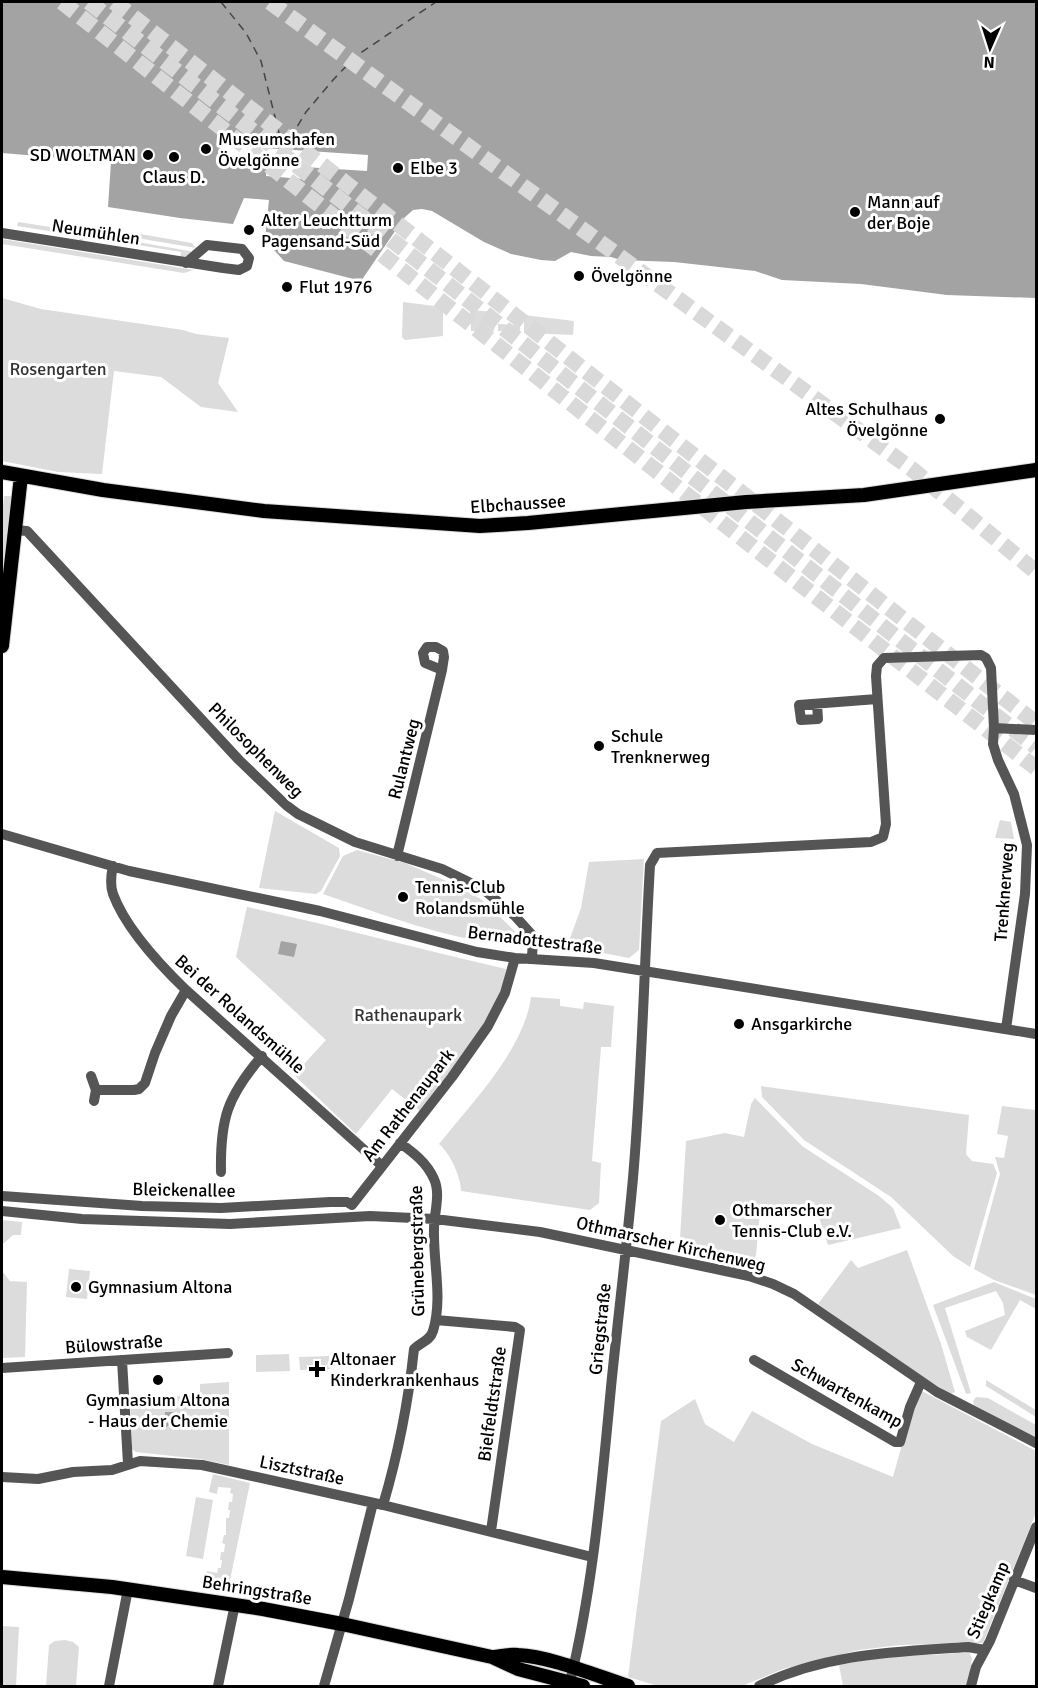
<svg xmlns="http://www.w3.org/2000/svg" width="1038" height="1688" viewBox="0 0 1038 1688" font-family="Signika,sans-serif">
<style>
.green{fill:#dcdcdc}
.water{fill:#a3a3a3}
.pier{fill:#fff}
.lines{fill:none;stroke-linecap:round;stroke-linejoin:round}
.ferry{stroke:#444;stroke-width:1.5;stroke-dasharray:8 6;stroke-linecap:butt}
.highway-tunnel{stroke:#d9d9d9;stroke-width:16;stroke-dasharray:16 8;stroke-linecap:butt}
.major-casing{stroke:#dbdbdb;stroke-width:16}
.minor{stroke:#555;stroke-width:10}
.major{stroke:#000;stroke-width:14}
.poi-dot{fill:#000;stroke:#fff;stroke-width:2}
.labels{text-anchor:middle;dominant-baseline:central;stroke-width:6;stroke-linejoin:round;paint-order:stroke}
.poi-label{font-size:18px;fill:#000;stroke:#fff;text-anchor:start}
.street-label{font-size:18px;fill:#000;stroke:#fff}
.park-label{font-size:18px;fill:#333;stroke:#fff}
</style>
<rect width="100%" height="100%" fill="#fff"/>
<!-- green -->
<path class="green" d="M18 222 83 232V242H79L80 236 17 226Z
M106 228 192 243 196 248 125 236 113 233Z
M90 234 190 251 192 253 188 257 180 258 181 252 89 237Z
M2 239 194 270 184 273 2 244Z
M2 298 41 309 183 330 196 334 229 338 218 383 238 412 201 407 161 377 114 371 102 474 58 472 2 461Z
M403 302 443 307V336L405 340 402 337Z
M470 310 496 312 494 331H471Z
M524 315 574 321 573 335 524 333Z
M498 324 520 325V332L498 331Z
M4 496H14L2 606V517Z
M275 811 339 848 340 856 321 891 316 894 259 888Z
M1000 820 1011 822 1014 839 995 838Z
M357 850 405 863 449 882 481 899 523 939 521 946C452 942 388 916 323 894L343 856Z
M644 859 639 950 629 958 603 953 569 941 581 908 589 862Z
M247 907C334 926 419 949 506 969L502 992 482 1029 420 1111 392 1089 356 1134 294 1075 326 1040 236 957Z
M531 997 560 999V1006L583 1009 584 1002 614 1006 611 1047H601L592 1161 601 1163 599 1203 590 1210 461 1191C461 1177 450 1153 439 1144 472 1102 524 1050 531 997Z
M761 1086 969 1115 966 1154 972 1161 993 1164 997 1173 970 1267 953 1256 891 1197 804 1140 762 1097Z
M755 1098 802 1146 879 1196 893 1208 901 1228 828 1245 814 1202 760 1213 756 1255 751 1269 679 1254 686 1141 725 1133 744 1137 751 1104Z
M1002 1106 1036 1110V1295L994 1280 974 1269 1000 1174 995 1157 1004 1158 1008 1136 997 1134Z
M2 1220 22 1222 21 1235H13L3 1244 2 1254Z
M907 1250 941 1344 955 1392 951 1394 919 1375 818 1304 851 1260 858 1268Z
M69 1269 90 1271 87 1299 66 1297Z
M2 1271 10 1281 27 1282 25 1357 2 1358Z
M994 1282 1036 1299V1309L1020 1300 991 1350 967 1337 965 1331 1005 1315 1003 1303 996 1291 945 1308 971 1393 966 1394 933 1305Z
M289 1354 290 1371 256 1372V1355Z
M329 1356 330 1369 300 1370 299 1357Z
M986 1380 1036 1410V1417L986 1386Z
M229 1382V1465L200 1459 136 1452 132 1449 130 1399 200 1395V1384Z
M920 1390 1036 1451V1513L983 1643 900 1645 859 1650 783 1669 742 1686H658L628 1677 661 1421 695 1399 705 1424 734 1442 752 1411 812 1444 893 1477 912 1408Z
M976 1397 988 1398 1036 1425V1438L974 1405 973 1401Z
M213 1474 250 1483 229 1585 206 1581 207 1571 217 1573 218 1568H221L222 1560H220L221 1552H224L225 1544 222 1543 224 1535H226V1518H229L230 1510H228L229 1502H232L233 1494 230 1493 231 1488 218 1487 217 1494 209 1492Z
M196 1497 213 1500 203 1559 186 1556Z
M2 1626 19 1627 16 1686H2Z
M65 1640 73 1642 79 1647 76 1686H46L49 1645 55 1641Z
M969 1652 972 1658 968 1686H843L839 1665 895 1655H933Z"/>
<!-- water -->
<path class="water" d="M2 2H1036V298L947 295 861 284 782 280 755 271 674 262 621 260 611 257 591 256 571 252 555 261 541 260 511 254 484 242 432 211 422 209 413 210 404 218 361 281 284 261 265 240 269 200 244 198 233 224 180 218 108 207 111 162 2 153Z
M281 941 297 944 294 957 278 954Z
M165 1412H181L165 1429Z"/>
<!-- pier -->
<path class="pier" d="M220 145 368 155 367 171 304 167 303 179 266 176V164L219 161Z"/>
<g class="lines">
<!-- ferry -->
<path class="ferry" d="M221 2 246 33 261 61 283 149
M283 150 306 112 333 80 356 56 436 2"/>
<!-- highway-tunnel -->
<path class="highway-tunnel" d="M62 2 805 588 1036 768
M89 2 1036 747
M114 2 1036 723
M270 2 913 470 1036 572"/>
<!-- major casing -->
<g class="major-casing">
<path id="major" d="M2 472 103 490 264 511 480 526 528 523 746 502 864 495 1036 470
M2 646 21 476
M2 1577 112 1587 263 1609 342 1624 492 1657 518 1669 583 1686
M494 1657C502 1656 510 1654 518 1655 549 1656 597 1676 628 1686"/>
</g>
<!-- minor -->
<path class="minor" d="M2 233 223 268 239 270 247 266 249 258 242 249 207 245 186 263
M14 530 27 531 239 760 286 805 298 814 355 842 442 869 483 889 515 916 533 936 532 959
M817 704 818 719 801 720 799 705 877 699
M994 728 1036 730
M2 834 129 871 320 911 477 952 515 958 594 963 1036 1034
M397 856 442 670 444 657 443 651 436 647H427L423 653 425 663 442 670
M113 866C111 875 110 885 113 894 126 929 159 964 186 990L381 1165
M91 1076 96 1090 94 1101
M96 1090H134L139 1089 145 1083 155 1053 171 1016 186 990
M221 1172C220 1119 227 1097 262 1056
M2 1196 142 1206 221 1208 330 1202H347L352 1205
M352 1205 452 1077 488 1026 505 993 515 958
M2 1211 82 1219 230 1224 370 1216 435 1219 540 1232 749 1276 773 1284 794 1294 937 1392 1036 1443
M436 1320 515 1327 520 1330 491 1531
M122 1360 128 1464
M754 1360 895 1442H900L910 1407 921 1382
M2 1368 228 1353
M2 1477 38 1479 73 1472 112 1470 140 1461 202 1465 383 1505 592 1557
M383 1505C399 1451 408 1405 414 1349 421 1342 430 1341 433 1331 443 1298 433 1263 434 1229 434 1213 441 1194 434 1179 427 1163 414 1153 400 1143
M1014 1580 1036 1588
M109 1686 128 1589
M218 1686 235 1604
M324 1686 349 1599 373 1503
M569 1686C594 1585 602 1480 612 1377 619 1310 627 1244 633 1178 642 1074 644 970 650 865L657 853 871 842 883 837 886 824 876 676 877 666 884 658 981 655 986 658 991 668 994 728 993 744 998 760 1014 794 1027 845 1025 894 1006 1029
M759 1686C825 1653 897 1652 968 1647L985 1650
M971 1686 976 1667 990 1641 1036 1527"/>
<!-- major -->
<use href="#major" class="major"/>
</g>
<!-- markers -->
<g class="poi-dot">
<circle cx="206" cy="149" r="6"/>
<circle cx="148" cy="155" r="6"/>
<circle cx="174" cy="157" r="6"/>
<circle cx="398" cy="168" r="6"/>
<circle cx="855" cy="212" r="6"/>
<circle cx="249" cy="230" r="6"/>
<circle cx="579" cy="276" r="6"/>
<circle cx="287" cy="287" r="6"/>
<circle cx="940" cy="419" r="6"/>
<circle cx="599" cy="746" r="6"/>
<circle cx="403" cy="897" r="6"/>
<circle cx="739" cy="1024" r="6"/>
<circle cx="720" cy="1220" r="6"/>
<circle cx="76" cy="1287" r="6"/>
<path d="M314 1360h6v6h6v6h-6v6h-6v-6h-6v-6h6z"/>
<circle cx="158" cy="1380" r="6"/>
</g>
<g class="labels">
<!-- poi labels -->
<g class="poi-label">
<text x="218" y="139">Museumshafen<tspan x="218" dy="21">Övelgönne</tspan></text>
<text x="136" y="155" text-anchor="end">SD WOLTMAN</text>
<text x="410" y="168">Elbe 3</text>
<text x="174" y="177" text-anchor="middle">Claus D.</text>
<text x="867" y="202">Mann auf<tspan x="867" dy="21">der Boje</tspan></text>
<text x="261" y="220">Alter Leuchtturm<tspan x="261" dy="21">Pagensand-Süd</tspan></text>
<text x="591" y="276">Övelgönne</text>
<text x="299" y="287">Flut 1976</text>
<text x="928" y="409" text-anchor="end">Altes Schulhaus<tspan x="928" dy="21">Övelgönne</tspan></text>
<text x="611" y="736">Schule<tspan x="611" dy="21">Trenknerweg</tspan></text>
<text x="415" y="887">Tennis-Club<tspan x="415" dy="21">Rolandsmühle</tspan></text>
<text x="751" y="1024">Ansgarkirche</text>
<text x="732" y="1210">Othmarscher<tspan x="732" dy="21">Tennis-Club e.V.</tspan></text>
<text x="88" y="1287">Gymnasium Altona</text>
<text x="330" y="1359">Altonaer<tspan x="330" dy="21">Kinderkrankenhaus</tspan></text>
<text x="158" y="1400" text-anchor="middle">Gymnasium Altona<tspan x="158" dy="21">- Haus der Chemie</tspan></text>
</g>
<!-- street labels -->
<g class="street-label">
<text transform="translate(96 232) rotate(9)">Neumühlen</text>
<text transform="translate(518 504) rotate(-4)">Elbchaussee</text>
<text transform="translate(256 750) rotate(45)">Philosophenweg</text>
<text transform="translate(404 759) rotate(-76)">Rulantweg</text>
<text transform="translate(1004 892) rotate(-86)">Trenknerweg</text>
<text transform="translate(535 940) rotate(7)">Bernadottestraße</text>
<text transform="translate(240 1014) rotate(42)">Bei der Rolandsmühle</text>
<text transform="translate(408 1105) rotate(-52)">Am Rathenaupark</text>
<text transform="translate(184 1190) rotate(1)">Bleickenallee</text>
<text transform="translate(671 1244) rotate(13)">Othmarscher Kirchenweg</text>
<text transform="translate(417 1251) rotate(-91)">Grünebergstraße</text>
<text transform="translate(600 1329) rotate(-84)">Griegstraße</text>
<text transform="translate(114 1344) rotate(-4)">Bülowstraße</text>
<text transform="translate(847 1393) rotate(29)">Schwartenkamp</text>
<text transform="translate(492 1404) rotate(-82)">Bielfeldtstraße</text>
<text transform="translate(302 1470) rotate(12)">Lisztstraße</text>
<text transform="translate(257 1590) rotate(9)">Behringstraße</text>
<text transform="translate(988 1600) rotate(-67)">Stiegkamp</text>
</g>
<!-- park labels -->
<g class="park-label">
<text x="58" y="369">Rosengarten</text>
<text x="408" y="1015">Rathenaupark</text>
</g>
</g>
<!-- border -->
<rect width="1038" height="1688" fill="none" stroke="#000000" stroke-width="6"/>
<!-- north arrow -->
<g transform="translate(990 48) rotate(183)" stroke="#ffffff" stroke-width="4.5" paint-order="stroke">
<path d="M0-4.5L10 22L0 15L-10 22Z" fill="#000000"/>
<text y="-9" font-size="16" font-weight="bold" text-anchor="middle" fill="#000000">N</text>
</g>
</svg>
